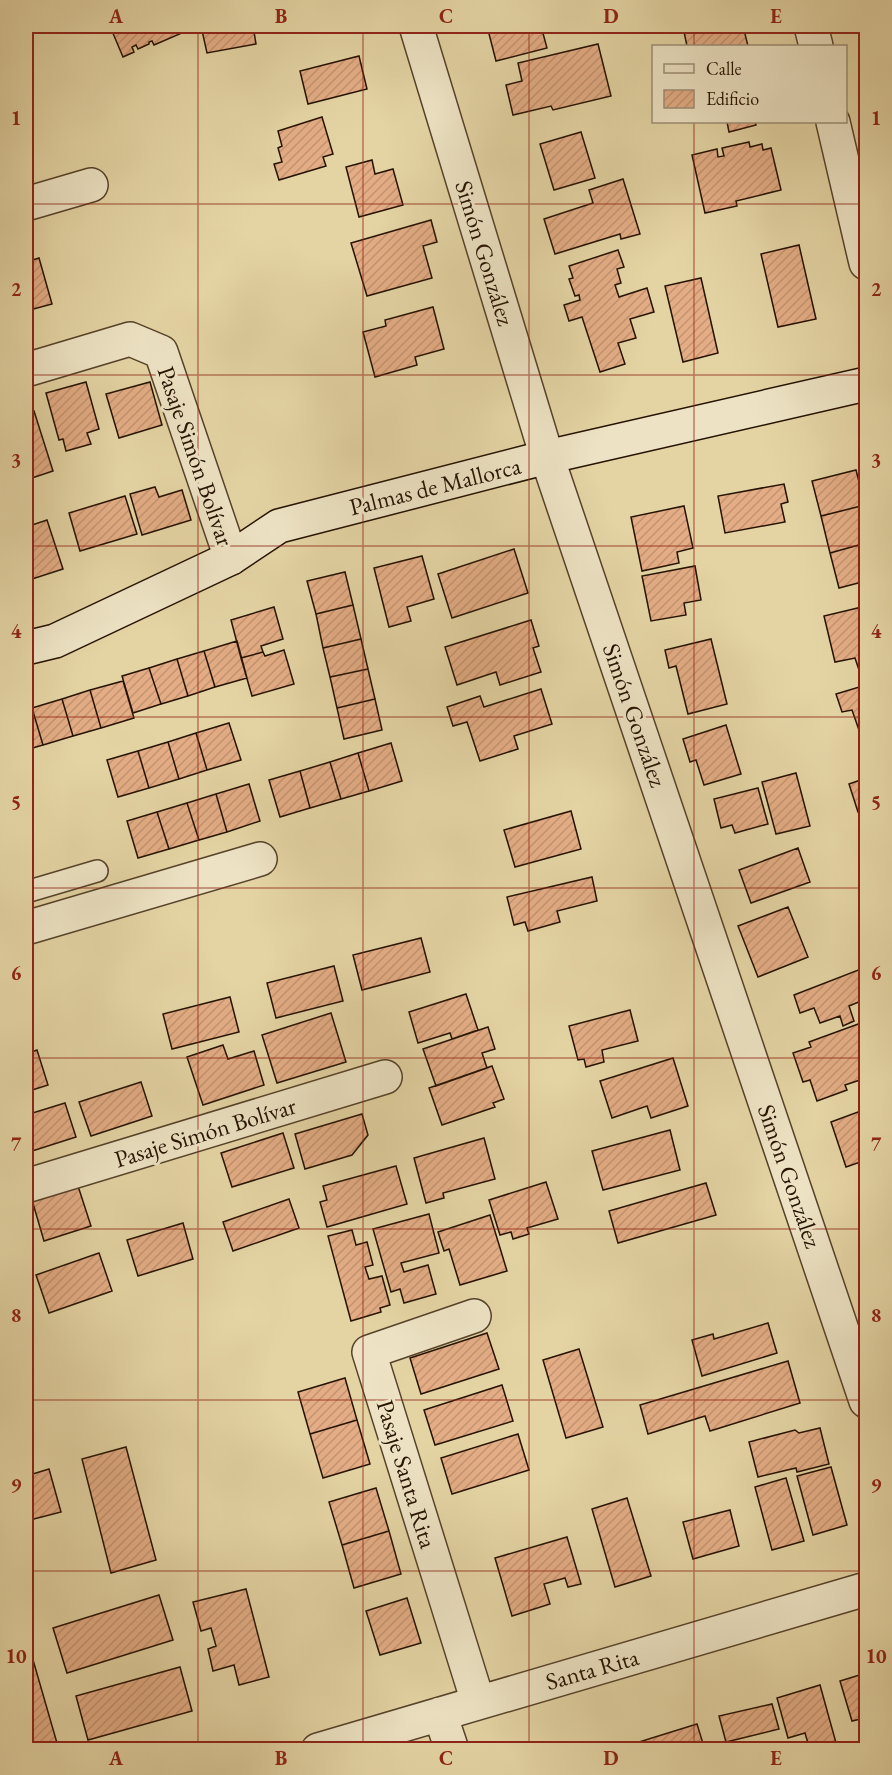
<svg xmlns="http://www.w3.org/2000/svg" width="892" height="1775" viewBox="0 0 892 1775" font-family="'EB Garamond',serif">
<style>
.building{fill:url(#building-hatch);stroke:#251200;stroke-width:1.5}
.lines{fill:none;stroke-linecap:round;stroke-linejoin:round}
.lane-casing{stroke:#554229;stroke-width:24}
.street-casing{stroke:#554229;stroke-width:36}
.secondary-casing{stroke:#251200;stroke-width:36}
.lane{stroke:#ede3c4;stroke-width:21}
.street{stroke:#ede3c4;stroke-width:33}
.secondary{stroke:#ede3c4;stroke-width:33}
.grid{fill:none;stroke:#8f2418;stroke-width:1.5;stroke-opacity:0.55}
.labels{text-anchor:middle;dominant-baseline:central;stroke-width:6;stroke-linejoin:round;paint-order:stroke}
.street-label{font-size:24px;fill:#251200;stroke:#ede3c4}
.neatline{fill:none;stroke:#8f2418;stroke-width:2}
.grid-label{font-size:20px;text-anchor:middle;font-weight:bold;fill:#8f2418}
</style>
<defs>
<pattern id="building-hatch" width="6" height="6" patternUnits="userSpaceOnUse" patternTransform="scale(1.5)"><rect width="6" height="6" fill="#e4ad85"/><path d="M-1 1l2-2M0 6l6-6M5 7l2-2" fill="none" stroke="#c39471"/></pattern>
</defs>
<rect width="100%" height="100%" fill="#e4d4a4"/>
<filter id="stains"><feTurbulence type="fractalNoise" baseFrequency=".00333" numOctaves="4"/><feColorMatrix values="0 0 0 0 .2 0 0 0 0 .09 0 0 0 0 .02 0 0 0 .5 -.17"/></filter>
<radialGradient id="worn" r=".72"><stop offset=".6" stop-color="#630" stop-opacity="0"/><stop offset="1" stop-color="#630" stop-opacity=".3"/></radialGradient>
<!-- building -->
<path class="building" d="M124 26H178L182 33 154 45 152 41 149 42V44L138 49 136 45 132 47 134 52 123 57 112 31Z
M201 26H253L256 44 207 53Z
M487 26H541L547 48 496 61Z
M710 26H743L748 46H687L684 32Z
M598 44 611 96 553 110 551 106 513 115 506 85 522 81 518 63Z
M359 56 367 89 308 104 300 71Z
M322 117 333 154 323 157 326 166 279 180 274 164 282 162 278 148 282 146 278 131Z
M727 122H755L756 125 729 132Z
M581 132 595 178 554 190 540 144Z
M749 142 750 147 762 144 763 150 771 148 781 190 736 201 737 206 705 213 692 155 717 149 718 157 724 156 722 148Z
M372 160 375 174 393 169 403 205 359 217 346 167Z
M623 179 640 234 621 239 620 234 555 254 544 219 593 203 589 190Z
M431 220 437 242 423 246 432 278 367 296 351 243Z
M799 245 816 319 778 327 761 254Z
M618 250 624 267 617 269 621 283 615 285 619 297 647 288 654 312 630 319 636 338 618 343 625 364 600 372 582 317 569 321 564 305 580 300 579 295 575 296 569 279 573 278 569 266Z
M39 258 52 304 26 311V262Z
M701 278 718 353 683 362 665 286Z
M433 307 444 349 415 357 417 365 375 377 363 332 386 326 385 320Z
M86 382 99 429 87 433 91 444 66 451 63 439 59 440 46 393Z
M150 382 162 425 119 438 106 394Z
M34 411 53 471 26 480V414Z
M856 470 865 505 821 516 812 481Z
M784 484 788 502 781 504 785 522 725 533 718 496Z
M155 487 159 497 182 490 191 520 142 535 130 494Z
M125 496 137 534 80 551 69 513Z
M865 505 866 543 830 553 821 516Z
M684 506 693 548 677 552 679 563 642 571 631 517Z
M47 520 63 569 26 581V527Z
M866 543V581L839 588 830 553Z
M514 549 528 593 452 618 438 574Z
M422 556 434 599 407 607 411 621 389 627 374 568Z
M695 566 701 600 684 603 686 615 651 621 642 576Z
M345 572 353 605 316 614 307 581Z
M353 605 361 639 323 648 316 614Z
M866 606V669L859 670 855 658 835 662 824 616Z
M274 607 283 639 261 646 263 652 241 658 231 620Z
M531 620 539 646 533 648 541 672 500 685 496 672 457 685 445 647Z
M361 639 368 669 330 677 323 648Z
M711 639 727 704 688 714 676 666 669 668 665 650Z
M237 641 247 678 215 687 204 651Z
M284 650 294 684 252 696 241 658 263 652 265 656Z
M204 651 215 687 188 696 177 659Z
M177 659 188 696 161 704 149 668Z
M149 668 161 704 133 713 122 676Z
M368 669 375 699 337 708 330 677Z
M123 681 134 718 101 728 90 690Z
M866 685V728L859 730 852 710 842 712 836 694Z
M541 689 552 724 514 736 518 749 480 761 467 722 453 726 447 707 480 696 484 707Z
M90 690 101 728 73 736 62 699Z
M62 699 73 736 43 745 32 708Z
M375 699 382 730 344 739 337 708Z
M32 708 43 745 26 750V710Z
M229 723 241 760 207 770 196 733Z
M726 725 741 774 704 785 696 760 690 762 683 739Z
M196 733 207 770 179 779 168 742Z
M168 742 179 779 149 788 138 751Z
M391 743 402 781 369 791 358 753Z
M138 751 149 788 118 797 107 760Z
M358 753 369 791 341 799 330 762Z
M330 762 341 799 310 808 300 771Z
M300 771 310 808 280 817 269 780Z
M796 773 810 826 776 834 762 782Z
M866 778V809L858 812 849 784Z
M249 784 260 821 227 832 216 794Z
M758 788 768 824 735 833 732 825 721 828 714 799Z
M216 794 227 832 199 840 187 803Z
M187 803 199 840 169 849 157 812Z
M571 811 581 849 515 867 504 830Z
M157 812 169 849 138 858 127 821Z
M798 848 810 882 751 903 739 870Z
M592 877 597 901 557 911 560 922 528 931 525 922 514 925 507 897Z
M788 907 808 957 758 977 738 926Z
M421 938 430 972 362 990 353 955Z
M334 966 343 1001 276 1018 267 983Z
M866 967V999L849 1006 854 1021 843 1026 840 1016 820 1023 814 1008 800 1013 794 995Z
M466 994 478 1030 452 1039 450 1033 418 1043 409 1012Z
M230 997 239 1032 172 1049 163 1014Z
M630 1010 638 1041 602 1050 604 1062 586 1067 584 1059 578 1060 569 1026Z
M331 1013 346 1062 277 1083 262 1035Z
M861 1023 865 1034 866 1033V1078L845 1085 847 1090 817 1101 810 1080 803 1082 793 1053 811 1047 809 1042Z
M488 1027 495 1049 482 1053 487 1068 436 1086 423 1049Z
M223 1045 228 1059 254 1051 264 1085 203 1105 187 1057Z
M37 1050 48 1085 26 1092V1054Z
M673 1058 688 1106 651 1118 647 1106 612 1118 600 1081Z
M492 1066 504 1099 493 1103 495 1107 442 1125 429 1088Z
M141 1082 152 1116 91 1136 79 1102Z
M65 1103 76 1137 26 1153V1115Z
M866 1109V1160L846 1167 831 1122Z
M362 1114 368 1135 352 1155 305 1169 295 1134Z
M670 1130 680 1170 603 1190 592 1151Z
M283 1133 294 1168 232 1187 221 1153Z
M484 1138 495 1179 443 1193 444 1198 426 1203 414 1158Z
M396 1166 407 1204 327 1227 320 1202 327 1200 323 1186Z
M546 1182 558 1219 527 1228 529 1234 513 1239 511 1232 500 1235 489 1200Z
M706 1183 716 1215 618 1243 609 1211Z
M78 1186 91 1226 44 1241 32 1200Z
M289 1199 299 1228 233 1251 223 1222Z
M429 1214 439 1253 401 1263 404 1272 428 1265 436 1294 404 1303 400 1289 391 1292 373 1229Z
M490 1215 507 1271 460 1285 449 1249 444 1251 438 1232Z
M183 1223 193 1259 138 1276 127 1240Z
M352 1230 356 1245 367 1242 373 1265 365 1267 369 1279 382 1276 390 1305 380 1308 381 1312 351 1321 328 1236Z
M99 1253 112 1291 49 1313 36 1275Z
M768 1323 777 1353 702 1376 692 1340 713 1334 714 1339Z
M487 1333 499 1369 421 1394 410 1358Z
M579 1349 603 1427 566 1438 543 1360Z
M788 1361 800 1403 710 1431 705 1416 648 1434 640 1405Z
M345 1378 357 1420 310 1434 298 1392Z
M502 1385 513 1421 435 1445 424 1410Z
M357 1420 370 1464 323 1478 310 1434Z
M820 1428 829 1464 797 1472 796 1468 758 1477 749 1442 795 1430 799 1433Z
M518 1434 529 1470 452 1494 441 1458Z
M126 1447 156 1560 111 1573 82 1459Z
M831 1467 847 1525 813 1535 797 1476Z
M49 1469 61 1512 26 1521V1476Z
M786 1478 804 1541 772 1550 755 1487Z
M376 1488 389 1531 342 1545 329 1502Z
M627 1498 651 1576 615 1587 592 1509Z
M730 1510 739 1546 693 1559 683 1522Z
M389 1531 401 1574 354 1588 342 1545Z
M567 1537 581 1584 568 1587 565 1578 544 1584 550 1604 512 1616 495 1558Z
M246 1589 269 1677 239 1685 234 1665 213 1671 208 1649 216 1646 211 1628 201 1631 193 1602Z
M159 1595 173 1640 67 1673 53 1628Z
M407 1598 421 1643 380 1655 366 1611Z
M26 1639H27L59 1750H32L31 1746 26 1748Z
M180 1667 192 1711 88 1740 76 1696Z
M866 1673 865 1718 852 1721 840 1681Z
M820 1685 838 1750H810L805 1733 788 1738 777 1698Z
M772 1704 779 1729 726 1742 719 1716Z
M697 1724 705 1750H641L639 1742Z"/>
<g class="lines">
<!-- lane casing -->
<g class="lane-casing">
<path id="lane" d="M26 892 97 871"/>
</g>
<!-- street casing -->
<g class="street-casing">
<path id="street" d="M416 26 547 457 866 1401
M811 26 816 46
M833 122 866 263
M26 204 91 185
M26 370 130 339 161 352 231 558
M26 928 260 859
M26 1186 385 1077
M474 1316 369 1352 478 1702
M440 1714 452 1750
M318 1750 866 1589"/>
</g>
<!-- secondary casing -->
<g class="secondary-casing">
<path id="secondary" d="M26 648 55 641 231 558 279 526 547 457 866 384"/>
</g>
<!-- lane -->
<use href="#lane" class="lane"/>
<!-- street -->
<use href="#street" class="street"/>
<!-- secondary -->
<use href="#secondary" class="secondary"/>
</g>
<!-- grid -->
<path class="grid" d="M198 26V1750M363 26V1750M529 26V1750M694 26V46M694 122V1750M26 204H866M26 375H866M26 546H866M26 717H866M26 888H866M26 1058H866M26 1229H866M26 1400H866M26 1571H866"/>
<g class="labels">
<!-- street labels -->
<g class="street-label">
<text transform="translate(485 253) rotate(73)">Simón González</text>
<text transform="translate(196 456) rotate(71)">Pasaje Simón Bolívar</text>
<text transform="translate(435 486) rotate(-14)">Palmas de Mallorca</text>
<text transform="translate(635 715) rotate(71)">Simón González</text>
<text transform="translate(205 1132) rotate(-17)">Pasaje Simón Bolívar</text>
<text transform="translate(790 1176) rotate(71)">Simón González</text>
<text transform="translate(407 1474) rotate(73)">Pasaje Santa Rita</text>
<text transform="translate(592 1669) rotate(-16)">Santa Rita</text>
</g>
</g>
<!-- margin -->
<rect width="892" height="1775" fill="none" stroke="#e4d4a4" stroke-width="66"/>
<!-- legend -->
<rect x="652" y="45" width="195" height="78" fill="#ede3c4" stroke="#9d8f76" stroke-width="1.5"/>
<rect x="664" y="64" width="30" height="9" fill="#ede3c4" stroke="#9d8f76" stroke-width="1.5"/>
<text x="706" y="75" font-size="18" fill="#251200">Calle</text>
<rect x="664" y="90" width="30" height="18" fill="url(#building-hatch)" stroke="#9d8f76" stroke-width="1.5"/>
<text x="706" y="105" font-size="18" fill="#251200">Edificio</text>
<rect x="33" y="33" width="826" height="1709" class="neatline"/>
<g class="grid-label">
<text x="116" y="23">A</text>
<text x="281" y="23">B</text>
<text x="446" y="23">C</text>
<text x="611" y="23">D</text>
<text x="776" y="23">E</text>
<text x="16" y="125">1</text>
<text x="876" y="125">1</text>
<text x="16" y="296">2</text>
<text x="876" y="296">2</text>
<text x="16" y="467">3</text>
<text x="876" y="467">3</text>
<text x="16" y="638">4</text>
<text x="876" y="638">4</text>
<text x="16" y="809">5</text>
<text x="876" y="809">5</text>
<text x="16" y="980">6</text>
<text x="876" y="980">6</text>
<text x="16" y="1151">7</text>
<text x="876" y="1151">7</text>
<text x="16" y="1322">8</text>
<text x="876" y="1322">8</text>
<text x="16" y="1492">9</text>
<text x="876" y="1492">9</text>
<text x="16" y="1663">10</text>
<text x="876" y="1663">10</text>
<text x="116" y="1765">A</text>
<text x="281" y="1765">B</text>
<text x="446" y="1765">C</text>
<text x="611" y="1765">D</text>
<text x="776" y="1765">E</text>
</g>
<rect width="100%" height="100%" filter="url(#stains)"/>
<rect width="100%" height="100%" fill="url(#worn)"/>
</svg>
